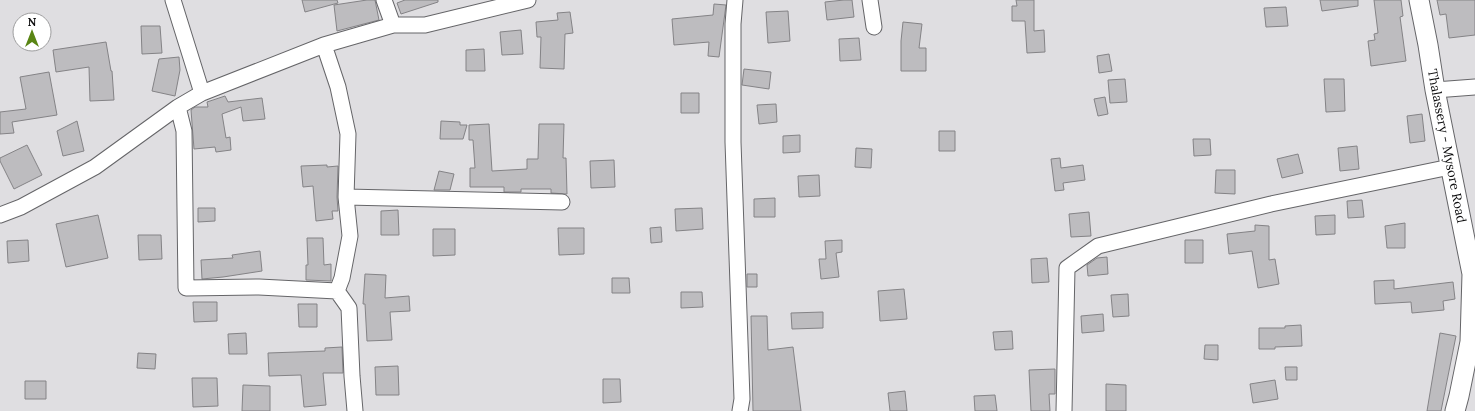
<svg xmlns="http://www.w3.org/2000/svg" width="1475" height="411" viewBox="0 0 1475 411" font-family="Lora,serif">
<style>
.building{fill:#bdbcbf;stroke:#848386}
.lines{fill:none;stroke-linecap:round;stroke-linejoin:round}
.minor-casing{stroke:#656568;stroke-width:17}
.major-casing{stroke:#656568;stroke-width:21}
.minor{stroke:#fff;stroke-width:15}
.major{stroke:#fff;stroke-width:19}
.labels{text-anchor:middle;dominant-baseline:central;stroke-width:3.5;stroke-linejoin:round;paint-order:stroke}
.street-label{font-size:13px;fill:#0d0d0e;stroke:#fff}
</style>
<rect width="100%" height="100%" fill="#dfdee1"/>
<!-- building -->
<path class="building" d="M302 0H337L338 3 305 12Z
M367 0H375L379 20 337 31 334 5Z
M405 0H438V2L401 14 397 3Z
M844 0H852L854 17 827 20 825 2Z
M1016 0H1034V31L1044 30 1045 52 1027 53 1025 21H1012V6H1017Z
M1320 0H1358V6L1322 11Z
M1374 0H1401L1403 16 1400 17 1406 61 1371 66 1368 41 1375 40 1374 34 1378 33Z
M1437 0H1475V35L1449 38 1446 14 1440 15Z
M714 4 726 5 719 57 708 56 709 42 674 45 672 19 713 15Z
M1286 7 1288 26 1266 27 1264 8Z
M788 11 790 41 768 43 766 12Z
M570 12 573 33 565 34 564 69 540 68 541 37H537L536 22 558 20 557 13Z
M903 22 922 24 919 48H926V71H901V41Z
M141 26H160L162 53 142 54Z
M521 30 523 54 502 55 500 32Z
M859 38 861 60 840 61 839 39Z
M106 42 111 71H112L114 100 90 101 89 67 56 72 53 50Z
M484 49 485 71H466V50Z
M1109 54 1112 71 1099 73 1097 56Z
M179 57 180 70 175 96 152 91 159 59Z
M744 69 771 72 769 89 742 85Z
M49 72 57 115 12 122 14 133 0 134V112L26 109 20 77Z
M1125 79 1127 102 1110 103 1108 80Z
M1324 79H1344L1345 111 1326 112Z
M681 93H699V113H681Z
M225 96 228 102 262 98 265 119 243 121 241 107 222 114 226 138 230 137 231 150 216 152 215 147 194 149 191 110 195 107H208L207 102Z
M1105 97 1108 114 1098 116 1094 99Z
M776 104 777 122 759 124 757 105Z
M1422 114 1425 141 1410 143 1407 116Z
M77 121 84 151 63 156 57 131Z
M441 121 460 122V125H467L463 139H440Z
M489 124 492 171 527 169V159H538L539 124H564L563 158H566L567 194 551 193V189H521V192H504V187H470V168H475L473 140H469V125Z
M939 131H955V151H939Z
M800 135V152L783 153V136Z
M1193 139H1210L1211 155 1194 156Z
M27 145 42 175 14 189 0 161V158Z
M1357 146 1359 169 1340 171 1338 148Z
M856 148 872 149 871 168 855 167Z
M1298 154 1303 173 1282 178 1277 159Z
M1060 158 1061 168 1083 165 1085 180 1063 183 1064 190 1055 191 1051 159Z
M614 160 615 187 591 188 590 161Z
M327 165V167L338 166 337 197 338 211H332L333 219 316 221 313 186 303 187 301 166Z
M1216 170H1235V194L1215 193Z
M439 171 454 174 450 190H434Z
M819 175 820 196 799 197 798 176Z
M775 198V217H754V199Z
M1362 200 1364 217 1348 218 1347 201Z
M198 208H215V221L198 222Z
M702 208 703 229 676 231 675 209Z
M398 210 399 235H381V211Z
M1089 212 1091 236 1071 237 1069 214Z
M98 215 108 258 66 267 56 224Z
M1335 215V234L1316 235 1315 216Z
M1405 223V248H1387L1385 226Z
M1255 225 1269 226V260L1275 259 1279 284 1258 288 1252 251 1229 254 1227 234 1255 231Z
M661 227 662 242 651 243 650 228Z
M558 228H584V254L559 255Z
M433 229H455V255L433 256Z
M138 235H161L162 259 139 260Z
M307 238H323L324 265 331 264V281L306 280V265H308Z
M28 240 29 261 8 263 7 241Z
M842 240V252L836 253 839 277 821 279 819 259H826L825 241Z
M1185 240H1203V263H1185Z
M260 251 262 271 223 277 202 279 201 260 233 258 232 255Z
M1107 257 1108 274 1088 276 1087 265 1097 258Z
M1047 258 1049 282 1032 283 1031 259Z
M365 274 386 275 385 298 409 296 410 311 390 312 392 340 367 341 365 304H363Z
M747 274H757V287H747Z
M612 278H629L630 293H612Z
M1394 280V289L1453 282 1455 299 1443 301 1444 310 1412 313 1411 302 1375 304 1374 281Z
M904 289 907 319 880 321 878 291Z
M681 292H702L703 307 681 308Z
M1128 294 1129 316 1113 317 1111 295Z
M193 302H217V321L194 322Z
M298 304H317V327H299Z
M823 312V328L792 329 791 313Z
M1103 314 1104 331 1082 333 1081 316Z
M751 316H767L768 350 793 347 801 411H753Z
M1301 325 1302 346 1275 347V349H1259V328H1285V326Z
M1012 331 1013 349 995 350 993 332Z
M246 333 247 354H229L228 334Z
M1440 333 1456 336 1441 411H1427Z
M1205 345H1218V360L1204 359Z
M342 347 343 373H323L326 405 304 407 301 375 269 376 268 353 325 351V348Z
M138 353 156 354 155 369 137 368Z
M398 366 399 395H376L375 367Z
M1285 367H1297V380H1286Z
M1055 369V394H1049L1050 411H1031L1029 370Z
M192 378H217L218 406 193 407Z
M603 379H620L621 402 603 403Z
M1275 380 1278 399 1253 403 1250 384Z
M25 381H46V399H25Z
M1106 384 1126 385V411H1106Z
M243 385 270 386V411H242Z
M905 391 907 411H890L888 393Z
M995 395 997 411H975L974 396Z"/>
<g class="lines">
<!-- minor casing -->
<g class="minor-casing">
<path id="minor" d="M173 0 202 93
M384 0 393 25
M735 0 733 24V142L742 399 740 411
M870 0 874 27
M324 45 338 87 348 134 346 197 350 236 342 278 337 291 349 308 352 376 355 411
M1435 90 1475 87
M178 107 184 131 186 288 259 287 337 291
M346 197 562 202
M0 215 21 207 95 167 178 107 202 93 324 45 393 25H425L528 0
M1064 411 1067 268 1098 246 1271 204 1450 167"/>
</g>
<!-- major casing -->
<g class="major-casing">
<path id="major" d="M1419 0 1428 45 1435 90 1472 274 1470 342 1459 396 1455 411"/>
</g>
<!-- minor -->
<use href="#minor" class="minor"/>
<!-- major -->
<use href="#major" class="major"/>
</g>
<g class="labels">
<!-- street labels -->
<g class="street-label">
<text transform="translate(1447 146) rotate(79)">Thalassery - Mysore Road</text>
</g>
</g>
<!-- north arrow -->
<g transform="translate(32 32)"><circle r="19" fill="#ffffff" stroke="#9e9e9f"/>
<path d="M0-3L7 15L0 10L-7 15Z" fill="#598514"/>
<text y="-6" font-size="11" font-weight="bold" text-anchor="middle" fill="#0d0d0e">N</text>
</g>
</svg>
